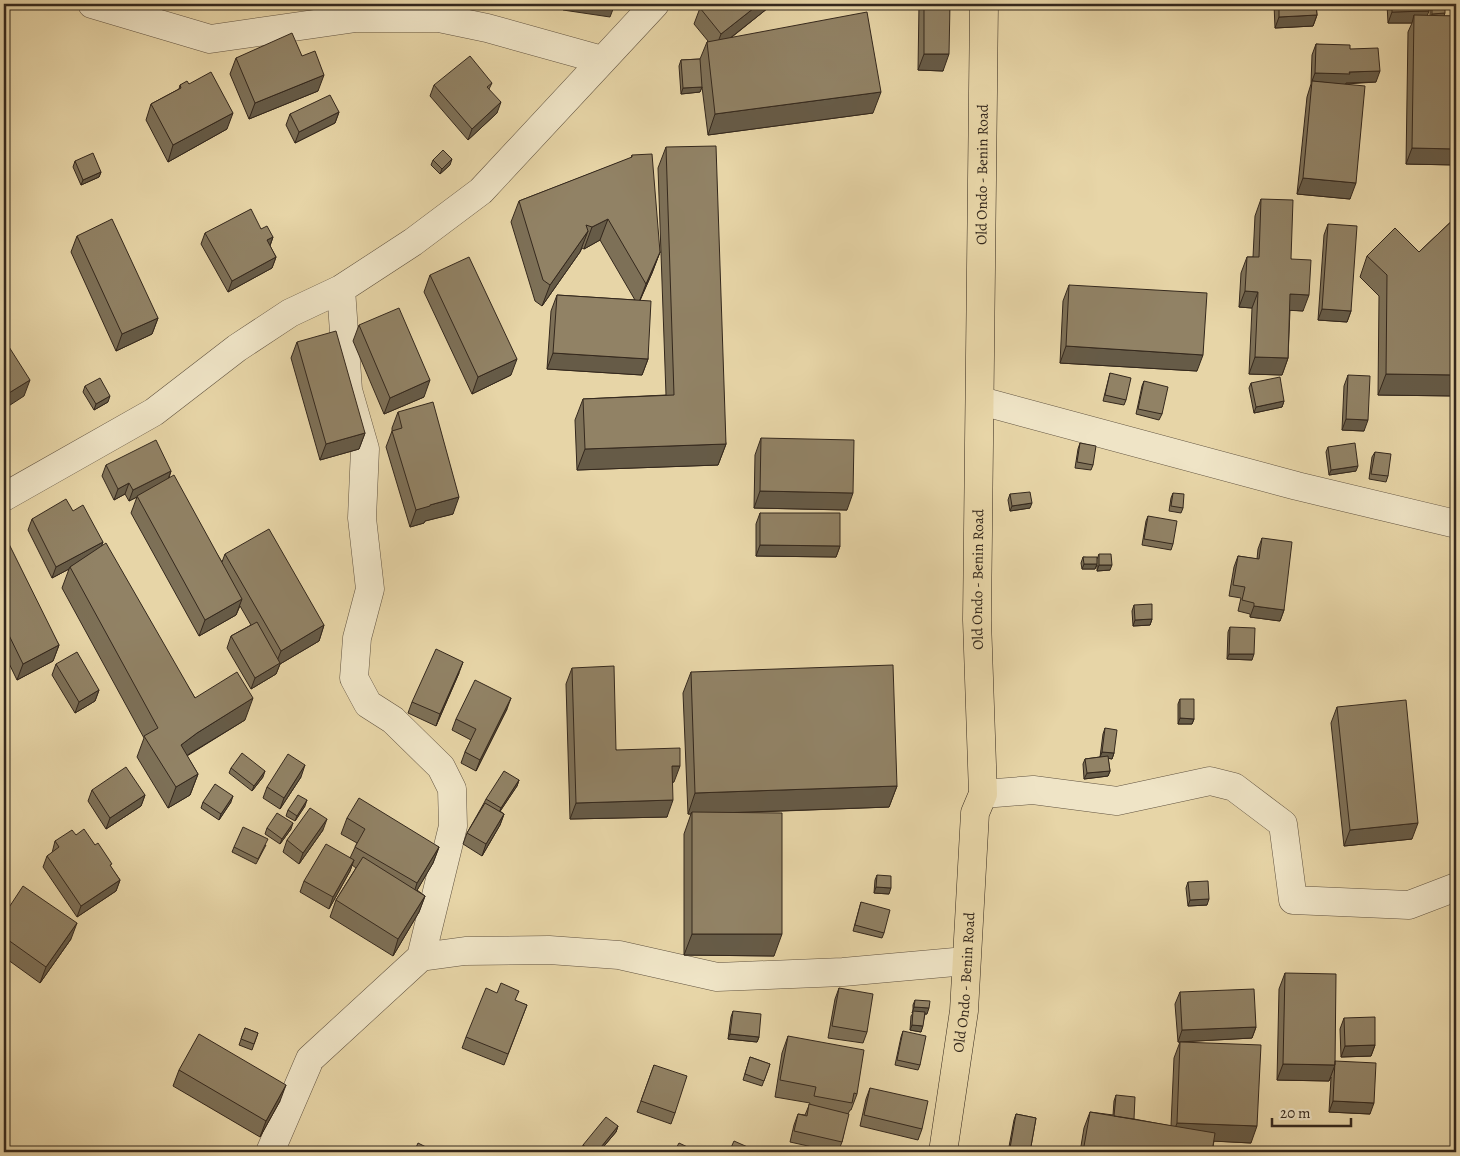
<svg xmlns="http://www.w3.org/2000/svg" width="1460" height="1156" viewBox="0 0 1460 1156" font-family="Alegreya,serif">
<style>
.lines{fill:none;stroke-linecap:round;stroke-linejoin:round}
.street-casing{stroke:#615340;stroke-width:29}
.primary-casing{stroke:#34281d;stroke-width:29}
.street{stroke:#efe4c6;stroke-width:28}
.primary{stroke:#e7d5a7;stroke-width:28}
.wall{fill:#7d7057;stroke:#34281d}
.shaded-wall{fill:#665b47;stroke:#34281d}
.building{fill:#918265;stroke:#34281d}
.labels{text-anchor:middle;dominant-baseline:central;stroke-width:4;stroke-linejoin:round;paint-order:stroke}
.street-label{font-size:15px;fill:#34281d;stroke:#efe4c6}
</style>
<rect width="100%" height="100%" fill="#e7d5a7"/>
<filter id="stains"><feTurbulence type="fractalNoise" baseFrequency=".004" numOctaves="4"/><feColorMatrix values="0 0 0 0 .2 0 0 0 0 .09 0 0 0 0 .02 0 0 0 .5 -.17"/></filter>
<radialGradient id="worn" r=".72"><stop offset=".6" stop-color="#630" stop-opacity="0"/><stop offset="1" stop-color="#630" stop-opacity=".3"/></radialGradient>
<g class="lines">
<!-- street casing -->
<g class="street-casing">
<path id="street" d="M92 4 210 39 356 18H439L487 28 602 60
M981 401 1297 486 1456 524
M4 497 154 412 237 348 290 313 341 289 413 242 481 191 655 4
M983 794 1033 790 1117 801 1210 781 1234 787 1283 824 1293 900 1409 905 1456 887
M421 957 465 951 549 950 619 955 717 977 843 972 966 961
M270 1152 310 1059 421 957 453 826 452 789 441 767 393 720 368 704 354 678 357 638 370 589 362 518 365 449 348 390 341 289"/>
</g>
<!-- primary casing -->
<g class="primary-casing">
<g id="primary">
<path id="s1" d="M943 1152 964 1011 975 813 983 794 977 620 984 4"/>
</g>
</g>
<!-- street -->
<use href="#street" class="street"/>
<!-- primary -->
<use href="#primary" class="primary"/>
</g>
<!-- wall -->
<path class="wall" d="M705 4H773L732 37 873 113 708 135 702 87 700 92 681 94 679 66 681 60 700 59 707 42 708 41 694 24 700 8Z
M919 4H950L943 71 918 70Z
M1274 4H1316L1317 15 1313 26 1275 28Z
M1387 4H1429L1427 16H1430V4H1445L1444 16H1452L1451 4H1456V165L1406 164 1408 32 1412 23H1388Z
M1316 44 1350 49 1376 82 1346 84 1350 199 1297 194 1307 97 1311 84 1312 55Z
M302 56 318 91 249 119 230 74 236 58Z
M492 83 489 89 497 113 468 140 430 96 434 85Z
M189 84 227 129 168 162 146 120 151 104 179 89 180 85Z
M339 112 335 123 295 143 286 125 290 114Z
M666 147 726 444 718 465 577 470 575 420 583 399 666 395 658 168Z
M632 155 660 252 652 273 640 300 648 359 642 375 547 369 551 311 557 295 635 300 600 240 584 249 582 248 580 252 542 306 535 301 511 222 519 201 631 158Z
M433 160 450 165 440 174 431 165Z
M75 161 101 172 99 177 81 185 73 167Z
M1261 199 1291 259 1303 311 1290 310 1288 358 1282 375 1249 374 1252 308 1239 307 1241 273 1247 257H1253L1255 216Z
M1456 217V396L1378 395 1379 296 1360 277 1367 256 1419 252Z
M1328 224 1351 311 1347 322 1318 320 1324 235Z
M261 229 273 237 270 246 276 257 272 268 228 292 201 244 205 233Z
M77 236 158 318 152 334 116 351 71 252Z
M430 275 511 375 472 394 424 292Z
M1069 285 1197 371 1060 363 1063 301Z
M359 325 424 397 384 414 353 341Z
M297 342 365 433 359 449 320 460 291 358Z
M1110 373 1126 400 1124 405 1103 401Z
M1348 375 1364 431 1342 430 1344 386Z
M1144 381 1162 414 1159 420 1136 414 1142 386Z
M1251 383 1284 401 1282 407 1254 413 1249 388Z
M85 386 108 402 94 410 83 392Z
M398 412 453 514 425 521 424 523 410 527 386 447 392 431V428Z
M761 438 847 510 754 508 755 455Z
M1080 443 1093 465 1091 470 1075 468 1078 449Z
M1328 447 1356 471 1329 475 1326 452Z
M1375 452 1388 476 1386 482 1369 479 1372 457Z
M106 465 171 471 169 478 222 562 225 554 324 625 319 641 280 664 276 674 251 689 227 648 231 636 251 625 240 606 236 615 199 636 131 513 137 497 129 501 125 494 114 500 102 476Z
M1173 493 1183 508 1181 513 1169 511 1171 498Z
M1010 494 1030 508 1010 511 1008 500Z
M73 511 103 542 101 546 195 698 245 720 187 756 198 774 190 795 168 808 137 757 144 738 62 588 69 569 52 578 28 530 32 519Z
M760 513 840 546 836 557 756 556V524Z
M1148 516 1173 544 1171 550 1142 545 1146 521Z
M1262 538 1284 610 1280 621 1250 617V614L1238 611 1241 598 1229 596 1234 567 1238 556 1257 559 1258 549Z
M4 547 59 645 53 661 17 680 4 653Z
M1099 554 1110 570 1097 571V565L1095 569H1082L1081 563 1083 557 1097 559Z
M1134 605 1152 619 1150 625 1133 626 1132 611Z
M1230 627 1252 660 1227 659 1228 632Z
M56 664 99 690 95 701 75 713 52 675Z
M572 668 616 750 674 782H672L667 817 570 819 566 684Z
M691 672 897 786 889 807 730 813 774 956 684 955V834L691 814H688L683 693Z
M459 673 436 726 408 713 412 702Z
M1180 699 1194 719 1192 724H1178V704Z
M1337 707 1412 839 1344 846 1331 723Z
M507 709 476 771 461 763 465 752 471 740 452 730 456 719Z
M1105 728 1114 753 1112 759 1108 758 1110 771 1108 776 1084 779 1083 764 1085 759 1100 757 1103 734Z
M231 768 263 777 252 791 229 773Z
M301 777 280 809 263 798 267 787Z
M519 780 517 786 500 811 504 814 500 825 482 856 463 844 467 833 484 803 486 799Z
M92 790 145 795 141 806 106 829 88 801Z
M203 802H231L219 820 201 808Z
M305 806 295 821 286 816 288 810Z
M347 818 439 847 433 863 417 890 425 896 419 912 393 956 330 917 336 900 356 868 352 865 350 871 329 909 300 892 304 881 350 858 357 843 341 834Z
M267 828 291 829 280 844 265 834Z
M323 830 299 864 283 852 287 840Z
M76 835 95 845 120 880 116 891 77 917 43 867 47 856 52 853 55 841Z
M266 845 256 864 232 852 234 847Z
M877 875 889 894 874 893 875 880Z
M1188 882 1207 905 1188 906 1186 888Z
M861 902 884 933 882 938 853 931Z
M4 915 71 939 40 983 4 957Z
M1285 973 1335 1061 1370 1114 1329 1112 1331 1077 1329 1081 1277 1080 1279 989Z
M839 988 867 1032 863 1043 828 1038 835 999Z
M1180 992 1256 1027 1252 1038 1178 1042 1175 1004Z
M915 1000 927 1014H925L921 1032 910 1030 911 1016 913 1013V1005Z
M515 1001 527 1005 504 1065 462 1048 466 1037Z
M733 1011 759 1037 757 1042 728 1039 731 1017Z
M1344 1018 1375 1045 1371 1056 1341 1057 1340 1029Z
M245 1028 258 1033 252 1050 239 1045Z
M903 1031 920 1065 918 1070 895 1065 901 1037Z
M788 1036 857 1094 851 1110H850L848 1114 842 1142 838 1152H835L790 1142 794 1125 798 1114 805 1115 810 1103 775 1097 782 1053Z
M1180 1042 1251 1143 1214 1141 1212 1152H1080L1084 1128 1090 1112 1113 1115 1114 1101 1116 1095 1134 1119 1171 1126 1174 1058Z
M750 1057 770 1064 762 1086 743 1080Z
M654 1065 675 1113 671 1124 637 1112Z
M179 1070 280 1101 260 1137 173 1086Z
M870 1088 922 1129 918 1140 860 1126 866 1099Z
M1016 1114 1036 1118 1030 1152H1008L1014 1120Z
M618 1126 616 1132 599 1152H584L581 1150 583 1145Z"/>
<!-- shaded-wall -->
<path class="shaded-wall" d="M405 4H449L404 7Z
M566 4H615L610 17 563 10Z
M759 4H773L715 50 721 34Z
M1456 7V18H1452Z
M1429 11 1425 22 1414 15 1412 23H1388L1392 12Z
M1445 13 1443 19H1430L1432 14Z
M1317 15 1313 26 1275 28 1279 17Z
M924 54H949L943 71 918 70Z
M1380 71 1376 82 1346 83 1345 85 1312 81 1315 73Z
M324 75 318 91 249 119 255 103Z
M702 87 700 92 681 94 683 88Z
M881 92 873 113 708 135 715 114Z
M501 102 497 113 468 140 472 129Z
M339 112 335 123 295 143 299 132Z
M233 113 227 129 168 162 173 145Z
M1412 148 1456 149V165L1406 164Z
M452 159 450 165 440 174 442 169Z
M101 172 99 177 81 185 83 180Z
M1303 178 1356 183 1350 199 1297 194Z
M608 219 600 240 584 249 592 227Z
M588 231 580 252 542 306 550 285Z
M273 237 269 248 267 240Z
M660 252 652 273 638 305 646 284Z
M276 257 272 268 228 292 232 281Z
M1245 291 1258 292 1252 308 1239 307Z
M1290 294 1309 295 1303 311 1284 310Z
M1322 309 1351 311 1347 322 1318 320Z
M158 318 152 334 116 351 122 334Z
M1066 346 1203 355 1197 371 1060 363Z
M553 353 648 359 642 375 547 369Z
M1255 357 1288 358 1282 375 1249 374Z
M517 359 511 375 472 394 478 377Z
M1386 374 1456 375V396L1378 395Z
M30 380 24 396 4 409V396Z
M430 380 424 397 384 414 390 398Z
M110 396 108 402 94 410 96 404Z
M1284 401 1282 407 1254 413 1256 407Z
M1346 419 1368 420 1364 431 1342 430Z
M365 433 359 449 320 460 326 444Z
M726 444 718 465 577 470 585 449Z
M1358 466 1356 471 1329 475 1331 470Z
M171 471 167 482 129 501 133 490Z
M129 483 125 494 114 500 118 489Z
M760 491 853 493 847 510 754 508Z
M459 497 453 514 425 521 424 523 410 527 416 510 430 505Z
M1032 503 1030 508 1010 511 1012 506Z
M7 539 5 544 4 545V540Z
M103 542 99 553 70 567 69 569 52 578 56 567Z
M760 545 840 546 836 557 756 556Z
M1084 564H1097L1095 569H1082Z
M1099 565H1112L1110 570 1097 571Z
M242 599 236 615 199 636 205 620Z
M1254 606 1284 610 1280 621 1250 617Z
M1152 619 1150 625 1133 626 1135 620Z
M324 625 319 641 280 664 276 674 251 689 255 678 275 666 281 651Z
M59 645 53 661 17 680 23 664Z
M1229 654H1254L1252 660 1227 659Z
M463 662 459 673 436 726 440 714Z
M99 690 95 701 75 713 79 702Z
M253 698 245 720 189 754 173 767 181 745 197 733Z
M511 698 507 709 476 771 480 760Z
M1180 718 1194 719 1192 724H1178Z
M1102 752 1114 753 1112 759 1100 757Z
M305 765 301 777 280 809 284 798Z
M672 766H680L674 782 666 783Z
M265 771 263 777 252 791 254 786Z
M1110 771 1108 776 1084 779 1087 773Z
M198 774 190 795 168 808 176 787Z
M519 780 517 786 499 813 501 808Z
M897 786 889 807 692 814V812L691 814H688L695 793Z
M145 795 141 806 106 829 110 818Z
M233 796 231 802 219 820 221 814Z
M307 800 305 806 295 821 297 816Z
M673 800 667 817 570 819 576 803Z
M504 814 500 825 482 856 486 844Z
M327 819 323 830 299 864 303 853Z
M293 823 291 829 280 844 282 839Z
M1418 823 1412 839 1344 846 1350 830Z
M439 847 433 863 412 899 417 883Z
M354 860 350 871 329 909 333 897Z
M120 880 116 891 77 917 81 906Z
M876 887 891 888 889 894 874 893Z
M425 896 419 912 393 956 398 939Z
M1209 899 1207 905 1188 906 1190 900Z
M77 923 71 939 40 983 46 967Z
M692 934H782L774 956 684 955Z
M914 1007 929 1008 927 1014 913 1013V1011L912 1013Z
M912 1025 923 1026 921 1032 910 1030Z
M1256 1027 1252 1038 1178 1042 1182 1030Z
M730 1034 759 1037 757 1042 728 1039Z
M1375 1045 1371 1056 1341 1057 1345 1046Z
M1283 1064 1335 1065 1329 1081 1277 1080Z
M286 1085 280 1101 260 1137 266 1121Z
M1333 1101 1374 1103 1370 1114 1329 1112Z
M1177 1123 1257 1126 1251 1143 1171 1139Z
M618 1126 616 1132 599 1152H597Z"/>
<!-- building -->
<path class="building" d="M705 4H759L721 34 700 8Z
M924 4H950L949 54H924Z
M1279 4H1316L1317 15 1279 17Z
M1392 4H1429V11L1392 12Z
M1432 4H1445V13L1432 14Z
M867 12 881 92 715 114 707 42Z
M1414 15 1456 16V149L1412 148Z
M292 33 302 56 315 51 324 75 255 103 236 58Z
M1316 44 1350 45V49L1378 48 1380 71 1349 72 1350 74 1315 73Z
M470 56 492 83 487 87 501 102 472 129 434 85Z
M700 59 702 87 683 88 681 60Z
M211 72 233 113 173 145 151 104 181 88 180 85 187 81 189 84Z
M1312 81 1365 86 1356 183 1303 178Z
M330 95 339 112 299 132 290 114Z
M716 146 726 444 585 449 583 399 674 395 666 147Z
M443 150 452 159 442 169 433 160Z
M93 153 101 172 83 180 75 161Z
M652 154 660 252 646 284 608 219 592 227 586 225 588 231 550 285 543 280 519 201 632 157V155Z
M1261 199 1293 200 1291 259 1311 260 1309 295 1290 294 1288 358 1255 357 1258 292 1245 291 1247 257H1259Z
M251 209 261 229 267 226 273 237 267 240 276 257 232 281 205 233Z
M1456 217V375L1386 374 1387 275 1367 256 1395 228 1419 252Z
M112 219 158 318 122 334 77 236Z
M1328 224 1357 226 1351 311 1322 309Z
M469 257 517 359 478 377 430 275Z
M1069 285 1207 293 1203 355 1066 346Z
M557 295 651 301 648 359 553 353Z
M399 308 430 380 390 398 359 325Z
M336 331 365 433 326 444 297 342Z
M4 339 30 380 4 396Z
M1110 373 1131 378 1126 400 1105 395Z
M1348 375 1370 376 1368 420 1346 419Z
M1280 377 1284 401 1256 407 1251 383Z
M100 378 110 396 96 404 85 386Z
M1144 381 1168 387 1162 414 1138 409Z
M433 402 459 497 430 505V506L416 510 392 431 402 428 398 412Z
M761 438 854 440 853 493 760 491Z
M156 440 171 471 133 490 129 483 118 489 106 465Z
M1080 443 1096 446 1093 465 1077 462Z
M1355 443 1358 466 1331 470 1328 447Z
M1375 452 1391 454 1388 476 1371 474Z
M174 475 242 599 205 620 137 496Z
M1030 492 1032 503 1012 506 1010 494Z
M1173 493 1184 494 1183 508 1171 506Z
M66 499 73 511 83 505 103 542 56 567 32 519Z
M760 513H840V546L760 545Z
M1148 516 1177 521 1173 544 1144 539Z
M269 529 324 625 281 651 225 554Z
M4 532 7 539 4 540Z
M1262 538 1292 542 1284 610 1254 606V603L1242 600 1245 587 1233 585 1238 556 1259 559Z
M106 543 195 698 237 672 253 698 197 733 181 745 198 774 176 787 144 736 158 728 70 567Z
M9 544 59 645 23 664 4 625V547Z
M1099 554H1111L1112 565H1099Z
M1083 557H1097V564H1084Z
M1152 604V619L1135 620 1134 605Z
M257 622 280 663 255 678 231 636Z
M1230 627 1255 628 1254 654H1229Z
M436 649 463 662 440 714 412 702Z
M77 652 99 690 79 702 56 664Z
M893 665 897 786 695 793 691 672Z
M614 666 616 750 680 748V766H672L673 800 576 803 572 668Z
M475 680 511 698 480 760 465 752 476 729 456 719Z
M1180 699H1194V719L1180 718Z
M1406 700 1418 823 1350 830 1337 707Z
M1105 728 1117 730 1114 753 1102 752Z
M242 753 265 771 254 786 231 768Z
M288 754 305 765 284 798 267 787Z
M1108 756 1110 771 1087 773 1085 759Z
M126 767 145 795 110 818 92 790Z
M504 771 519 780 501 808 486 799Z
M215 784 233 796 221 814 203 802Z
M298 795 307 800 297 816 288 810Z
M359 798 439 847 417 883 355 847 365 829 347 818Z
M485 803 504 814 486 844 467 833Z
M310 808 327 819 303 853 287 840Z
M692 812 782 813V934H692Z
M277 813 293 823 282 839 267 828Z
M243 827 268 839 258 859 234 847Z
M84 829 95 845 98 843 112 864 110 865 120 880 81 906 47 856 59 847 55 841 72 830 76 835Z
M326 844 354 860 333 897 304 881Z
M363 857 425 896 398 939 336 900Z
M877 875 891 876V888L876 887Z
M1208 881 1209 899 1190 900 1188 882Z
M23 886 77 923 46 967 4 937V915Z
M861 902 890 910 884 933 855 925Z
M1285 973 1336 974 1335 1065 1283 1064Z
M501 983 519 991 515 1000 527 1005 508 1054 466 1037 486 988 497 993Z
M839 988 873 994 867 1032 832 1026Z
M1254 989 1256 1027 1182 1030 1180 992Z
M915 1000 930 1001 929 1008 914 1007Z
M733 1011 761 1014 759 1037 730 1034Z
M913 1011 925 1012 923 1026 912 1025Z
M1375 1017V1045L1345 1046 1344 1018Z
M245 1028 258 1033 254 1044 241 1039Z
M903 1031 926 1036 920 1065 897 1060Z
M199 1034 286 1085 266 1121 179 1070Z
M788 1036 864 1050 857 1094 854 1093 852 1103 814 1096 816 1087 780 1080Z
M1180 1042 1261 1045 1257 1126 1177 1123Z
M750 1057 770 1064 764 1081 745 1074Z
M1335 1061 1376 1063 1374 1103 1333 1101Z
M654 1065 687 1076 675 1113 641 1101Z
M870 1088 928 1101 922 1129 864 1115Z
M1116 1095 1135 1097 1134 1119 1114 1116Z
M809 1104 849 1114 842 1142 794 1131 798 1114 807 1116Z
M1090 1112 1215 1133 1212 1152H1083Z
M1016 1114 1036 1118 1030 1152 1010 1148Z
M606 1117 618 1126 597 1152H593L583 1145Z
M734 1141 759 1152H729Z
M418 1143 436 1152H414Z
M679 1143 698 1152H674Z"/>
<g class="labels">
<!-- street labels -->
<g class="street-label">
<text stroke="none"><textPath href="#s1" startOffset="981">Old Ondo - Benin Road</textPath></text>
<text stroke="none"><textPath href="#s1" startOffset="576">Old Ondo - Benin Road</textPath></text>
<text stroke="none"><textPath href="#s1" startOffset="171">Old Ondo - Benin Road</textPath></text>
</g>
</g>
<!-- margin -->
<rect width="1460" height="1156" fill="none" stroke="#e7d5a7" stroke-width="20"/>
<rect x="5" y="5" width="1450" height="1146" fill="none" stroke="#34281d" stroke-width="2.5"/>
<rect x="10" y="10" width="1440" height="1136" fill="none" stroke="#34281d"/>
<!-- scale -->
<path d="M1272 1118v8h79v-8" fill="none" stroke="#34281d" stroke-width="2.5"/>
<text x="1280" y="1118" font-size="15" fill="#34281d" stroke="#efe4c6" stroke-width="4" paint-order="stroke">20 m</text>
<rect width="100%" height="100%" filter="url(#stains)"/>
<rect width="100%" height="100%" fill="url(#worn)"/>
</svg>
